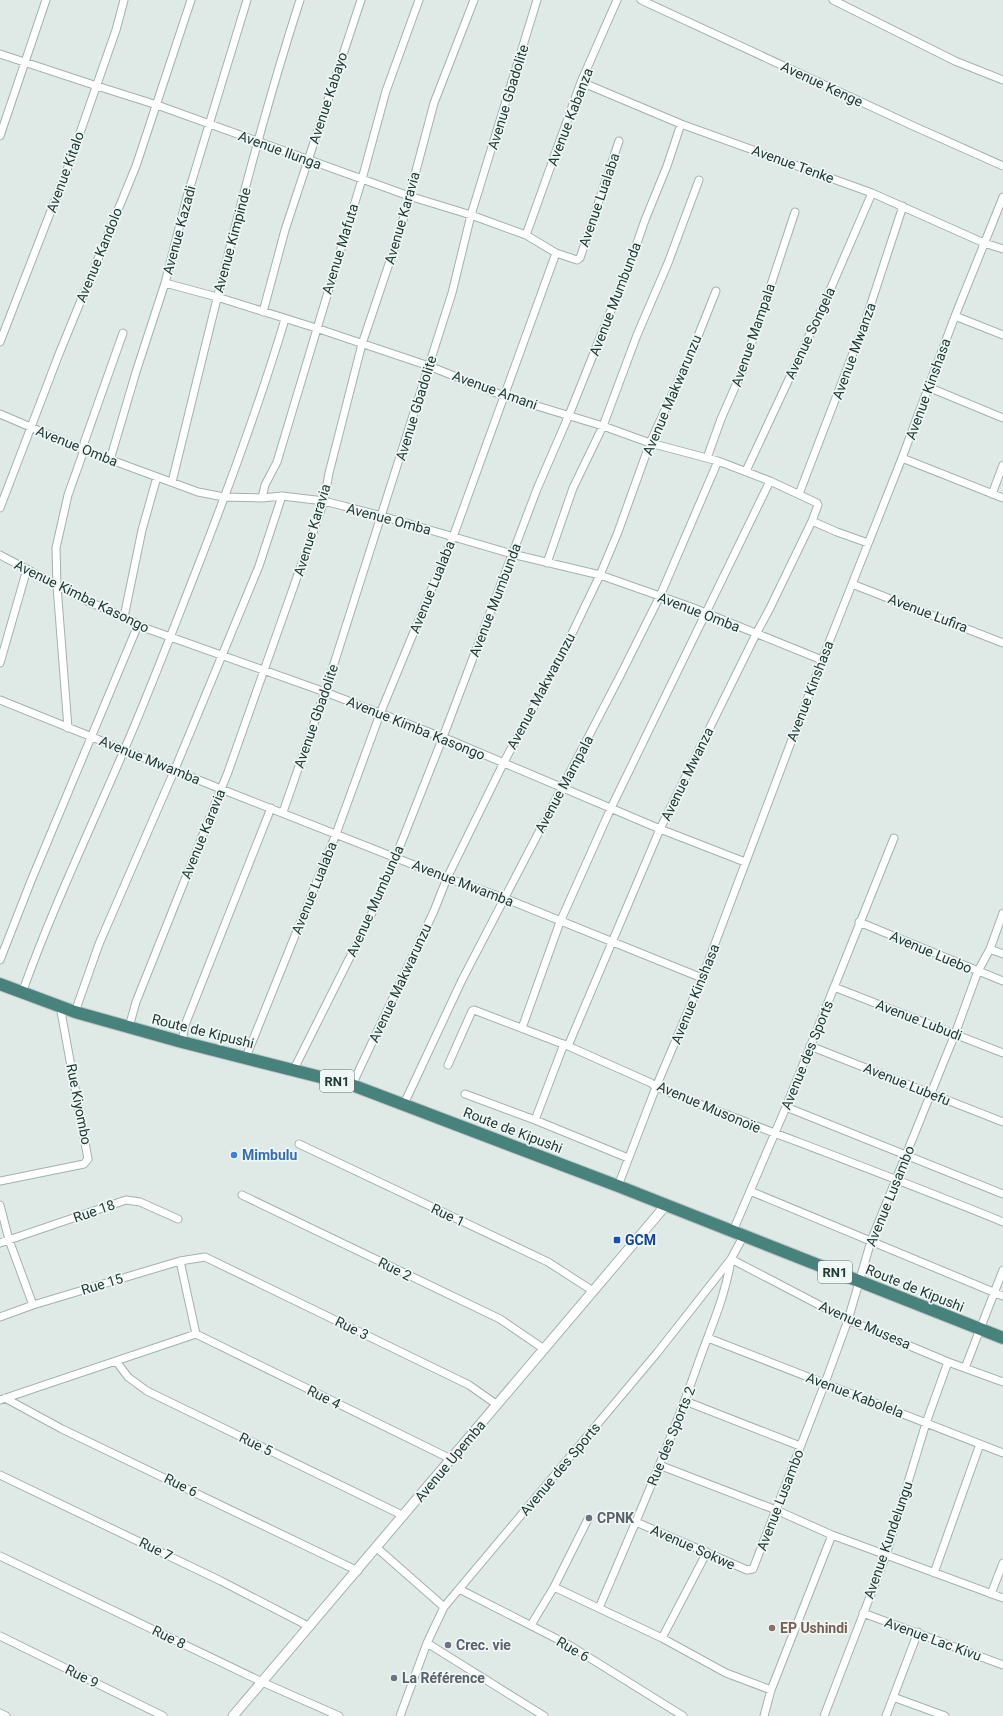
<svg xmlns="http://www.w3.org/2000/svg" width="1003" height="1716" viewBox="0 0 1003 1716" font-family="Roboto,sans-serif">
<style>
.lines{fill:none;stroke-linecap:round;stroke-linejoin:round}
.minor-casing{stroke:#a2b2ae;stroke-width:9}
.tertiary-casing{stroke:#a2b2ae;stroke-width:11}
.trunk-casing{stroke:#bcc4c3;stroke-width:14}
.minor{stroke:#fff;stroke-width:7}
.tertiary{stroke:#fff;stroke-width:9}
.trunk{stroke:#48827d;stroke-width:12}
.shop-dot{fill:#3f7fe0;stroke:#eff7f4;stroke-width:1.5}
.transit-dot{fill:#1a4fb4;stroke:#eff7f4;stroke-width:1.5}
.worship-dot{fill:#6b7280;stroke:#eff7f4;stroke-width:1.5}
.education-dot{fill:#8d6e63;stroke:#eff7f4;stroke-width:1.5}
.labels{text-anchor:middle;dominant-baseline:central;stroke-width:3.5;stroke-linejoin:round;paint-order:stroke}
.shield{fill:#eff7f4;stroke:#5e736f;stroke-width:1}
.shield-label{font-size:13px;font-weight:bold;fill:#203a36}
.street-label{font-size:14px;fill:#203a36;stroke:#eff7f4}
.shop-label{font-size:14px;font-weight:bold;fill:#366cbe;stroke:#eff7f4;text-anchor:start}
.transit-label{font-size:14px;font-weight:bold;fill:#164399;stroke:#eff7f4;text-anchor:start}
.worship-label{font-size:14px;font-weight:bold;fill:#5b616d;stroke:#eff7f4;text-anchor:start}
.education-label{font-size:14px;font-weight:bold;fill:#785e54;stroke:#eff7f4;text-anchor:start}
</style>
<rect width="100%" height="100%" fill="#dfeae7"/>
<g class="lines">
<!-- minor casing -->
<g class="minor-casing">
<path id="minor" d="M641 0 911 125 1003 166
M833 0 955 61 1003 80
M0 54 97 86 157 105 409 196 471 215 526 235 556 253 577 260 580 258 619 141
M581 82 681 124 872 193 984 243 1003 249
M0 136 46 0
M526 235 581 82 617 0
M165 283 217 297 316 328 429 366 504 396 603 426 650 443 718 461 770 481 817 503 818 505 812 521 770 608 756 634 660 829 568 1046
M263 312 285 230 361 0
M955 316 1003 335
M0 342 68 167 116 30 124 0
M928 387 1003 418
M0 414 84 450 198 492 224 497 262 498 282 496 324 501 382 516 512 554 600 575 691 607 822 660
M707 458 721 419 743 369 795 212
M902 458 1003 498
M110 460 136 372 165 283 187 197 247 0
M746 471 824 304 872 193
M172 482C212 320 249 158 300 0
M799 494 865 322 903 206
M992 494 1003 465
M262 498 265 485 277 462 362 179 386 91 419 0
M0 508 59 354 136 166 191 0
M812 521 837 532 868 543
M0 555 87 601 124 617 148 629 325 692 452 741 660 829 745 862
M547 563 573 488 603 426 637 335 668 263 699 180
M852 584 1003 643
M124 617 142 530 157 477
M0 663 27 569
M0 700 221 789 447 878 504 898 702 978
M68 728 57 586 56 548 68 495 84 450V443L123 333
M283 812 325 692 452 293 471 215 537 0
M859 922 1003 981
M990 949 1003 954
M0 960 31 881 138 625
M834 987 1003 1053
M22 993C52 909 90 830 125 748 151 688 174 627 198 566 230 484 260 403 285 319
M75 1012 99 944 175 769 259 566 282 496
M129 1027 136 1002 228 772 324 501 329 473 362 344 400 231 434 103 474 0
M522 1028 560 922 611 808 770 481
M182 1042 185 1025 271 808
M810 1046 1003 1122
M246 1057 336 834 380 714 453 537 556 253
M448 1065 472 1011 474 1010 568 1046 651 1083 656 1087C772 1133 888 1175 1003 1222
M294 1069 372 913 396 856 443 737 537 489 569 415 630 263 645 220 667 166 681 124
M352 1085 434 911 447 878 504 762 565 648 600 575 618 532 650 443 694 346 716 291
M465 1094 535 1120 628 1158
M404 1104 462 980 620 676 660 596 718 461
M786 1107 1003 1194
M535 1120 564 1044
M299 1144 548 1262 593 1291
M0 1181 84 1164 88 1159 60 1006
M618 1186 656 1087 702 978 822 660 902 458 955 316 1003 197
M750 1191 1003 1296
M242 1195 500 1319 544 1349
M0 1205 9 1240 33 1305
M733 1231 786 1107 894 838
M0 1243 126 1200 140 1202 178 1219
M180 1261 196 1334
M0 1317 33 1305 180 1261 205 1257 469 1385 496 1404
M196 1334 451 1459
M708 1338 1003 1453
M116 1361 128 1377 147 1391 404 1516
M965 1368 1003 1270
M5 1398 62 1429 358 1571
M0 1400 196 1334
M685 1401 800 1446
M659 1465 776 1510 832 1535 1003 1598
M0 1475 221 1581 310 1627
M636 1522 747 1570 753 1569 825 1383 848 1320 871 1241 955 1034 978 971 990 949 1003 913
M377 1548 444 1607
M0 1556 262 1682 339 1716
M934 1573 980 1444
M554 1587 662 1638 726 1673 771 1690
M459 1589 569 1645 683 1716
M991 1594 1003 1563
M599 1608C634 1526 670 1444 699 1361 711 1327 726 1295 731 1259L848 1320 948 1362 1003 1382
M863 1613 1003 1665
M531 1625 554 1587 588 1519
M0 1636 163 1716
M662 1638 707 1552
M427 1643 544 1716
M893 1697 945 1716
M0 1713 6 1716
M400 1716 427 1643 444 1607 657 1353 731 1259 744 1235
M764 1716 771 1690 832 1535
M824 1716 886 1555 926 1423 948 1362
M886 1716 918 1632"/>
</g>
<!-- tertiary casing -->
<g class="tertiary-casing">
<path id="tertiary" d="M233 1716 666 1205"/>
</g>
<!-- trunk casing -->
<g class="trunk-casing">
<path id="trunk" d="M0 984 75 1012 182 1042 352 1085 618 1186 1003 1338"/>
</g>
<!-- minor -->
<use href="#minor" class="minor"/>
<!-- tertiary -->
<use href="#tertiary" class="tertiary"/>
<!-- trunk -->
<use href="#trunk" class="trunk"/>
</g>
<!-- markers -->
<circle class="shop-dot" cx="234" cy="1155" r="4"/>
<rect class="transit-dot" x="613" y="1236" width="8" height="8" rx="2"/>
<g class="worship-dot">
<circle cx="589" cy="1518" r="4"/>
<circle cx="448" cy="1645" r="4"/>
<circle cx="394" cy="1678" r="4"/>
</g>
<circle class="education-dot" cx="772" cy="1628" r="4"/>
<g class="labels">
<!-- shield labels -->
<g class="shield">
<rect x="320" y="1070" width="34" height="22" rx="3"/>
<rect x="818" y="1261" width="34" height="22" rx="3"/>
</g>
<g class="shield-label">
<text x="337" y="1081">RN1</text>
<text x="835" y="1272">RN1</text>
</g>
<!-- street labels -->
<g class="street-label">
<text transform="translate(822 84) rotate(25)">Avenue Kenge</text>
<text transform="translate(508 97) rotate(-73)">Avenue Gbadolite</text>
<text transform="translate(328 98) rotate(-72)">Avenue Kabayo</text>
<text transform="translate(570 117) rotate(-69)">Avenue Kabanza</text>
<text transform="translate(280 150) rotate(20)">Avenue Ilunga</text>
<text transform="translate(793 164) rotate(20)">Avenue Tenke</text>
<text transform="translate(65 172) rotate(-70)">Avenue Kitalo</text>
<text transform="translate(599 200) rotate(-71)">Avenue Lualaba</text>
<text transform="translate(402 218) rotate(-74)">Avenue Karavia</text>
<text transform="translate(179 230) rotate(-75)">Avenue Kazadi</text>
<text transform="translate(232 240) rotate(-75)">Avenue Kimpinde</text>
<text transform="translate(340 249) rotate(-73)">Avenue Mafuta</text>
<text transform="translate(99 255) rotate(-68)">Avenue Kandolo</text>
<text transform="translate(615 299) rotate(-69)">Avenue Mumbunda</text>
<text transform="translate(810 333) rotate(-65)">Avenue Songela</text>
<text transform="translate(753 335) rotate(-71)">Avenue Mampala</text>
<text transform="translate(854 351) rotate(-70)">Avenue Mwanza</text>
<text transform="translate(928 389) rotate(-70)">Avenue Kinshasa</text>
<text transform="translate(495 390) rotate(20)">Avenue Amani</text>
<text transform="translate(672 395) rotate(-67)">Avenue Makwarunzu</text>
<text transform="translate(416 408) rotate(-73)">Avenue Gbadolite</text>
<text transform="translate(77 446) rotate(22)">Avenue Omba</text>
<text transform="translate(389 519) rotate(15)">Avenue Omba</text>
<text transform="translate(312 530) rotate(-73)">Avenue Karavia</text>
<text transform="translate(432 587) rotate(-68)">Avenue Lualaba</text>
<text transform="translate(82 596) rotate(26)">Avenue Kimba Kasongo</text>
<text transform="translate(495 600) rotate(-69)">Avenue Mumbunda</text>
<text transform="translate(699 612) rotate(21)">Avenue Omba</text>
<text transform="translate(928 613) rotate(21)">Avenue Lufira</text>
<text transform="translate(541 691) rotate(-62)">Avenue Makwarunzu</text>
<text transform="translate(810 691) rotate(-69)">Avenue Kinshasa</text>
<text transform="translate(316 716) rotate(-71)">Avenue Gbadolite</text>
<text transform="translate(416 728) rotate(22)">Avenue Kimba Kasongo</text>
<text transform="translate(150 760) rotate(22)">Avenue Mwamba</text>
<text transform="translate(687 774) rotate(-64)">Avenue Mwanza</text>
<text transform="translate(564 784) rotate(-62)">Avenue Mampala</text>
<text transform="translate(203 834) rotate(-68)">Avenue Karavia</text>
<text transform="translate(463 883) rotate(21)">Avenue Mwamba</text>
<text transform="translate(314 888) rotate(-68)">Avenue Lualaba</text>
<text transform="translate(375 901) rotate(-66)">Avenue Mumbunda</text>
<text transform="translate(931 952) rotate(23)">Avenue Luebo</text>
<text transform="translate(400 983) rotate(-65)">Avenue Makwarunzu</text>
<text transform="translate(695 994) rotate(-68)">Avenue Kinshasa</text>
<text transform="translate(919 1020) rotate(21)">Avenue Lubudi</text>
<text transform="translate(203 1031) rotate(14)">Route de Kipushi</text>
<text transform="translate(807 1055) rotate(-68)">Avenue des Sports</text>
<text transform="translate(907 1084) rotate(22)">Avenue Lubefu</text>
<text transform="translate(79 1104) rotate(79)">Rue Kiyombo</text>
<text transform="translate(709 1107) rotate(23)">Avenue Musonoïe</text>
<text transform="translate(513 1130) rotate(21)">Route de Kipushi</text>
<text transform="translate(890 1196) rotate(-68)">Avenue Lusambo</text>
<text transform="translate(94 1211) rotate(-19)">Rue 18</text>
<text transform="translate(448 1215) rotate(25)">Rue 1</text>
<text transform="translate(395 1269) rotate(26)">Rue 2</text>
<text transform="translate(102 1284) rotate(-17)">Rue 15</text>
<text transform="translate(915 1288) rotate(22)">Route de Kipushi</text>
<text transform="translate(865 1325) rotate(24)">Avenue Musesa</text>
<text transform="translate(352 1328) rotate(26)">Rue 3</text>
<text transform="translate(855 1395) rotate(21)">Avenue Kabolela</text>
<text transform="translate(324 1397) rotate(26)">Rue 4</text>
<text transform="translate(671 1436) rotate(-68)">Rue des Sports 2</text>
<text transform="translate(256 1444) rotate(26)">Rue 5</text>
<text transform="translate(450 1461) rotate(-50)">Avenue Upemba</text>
<text transform="translate(560 1469) rotate(-50)">Avenue des Sports</text>
<text transform="translate(181 1485) rotate(26)">Rue 6</text>
<text transform="translate(780 1500) rotate(-69)">Avenue Lusambo</text>
<text transform="translate(888 1540) rotate(-71)">Avenue Kundelungu</text>
<text transform="translate(693 1547) rotate(24)">Avenue Sokwe</text>
<text transform="translate(156 1549) rotate(26)">Rue 7</text>
<text transform="translate(169 1637) rotate(26)">Rue 8</text>
<text transform="translate(933 1639) rotate(20)">Avenue Lac Kivu</text>
<text transform="translate(573 1649) rotate(30)">Rue 6</text>
<text transform="translate(82 1676) rotate(26)">Rue 9</text>
</g>
<!-- shop labels -->
<g class="shop-label">
<text x="242" y="1155">Mimbulu</text>
</g>
<!-- transit labels -->
<g class="transit-label">
<text x="625" y="1240">GCM</text>
</g>
<!-- worship labels -->
<g class="worship-label">
<text x="597" y="1518">CPNK</text>
<text x="456" y="1645">Crec. vie</text>
<text x="402" y="1678">La Référence</text>
</g>
<!-- education labels -->
<g class="education-label">
<text x="780" y="1628">EP Ushindi</text>
</g>
</g>
</svg>
